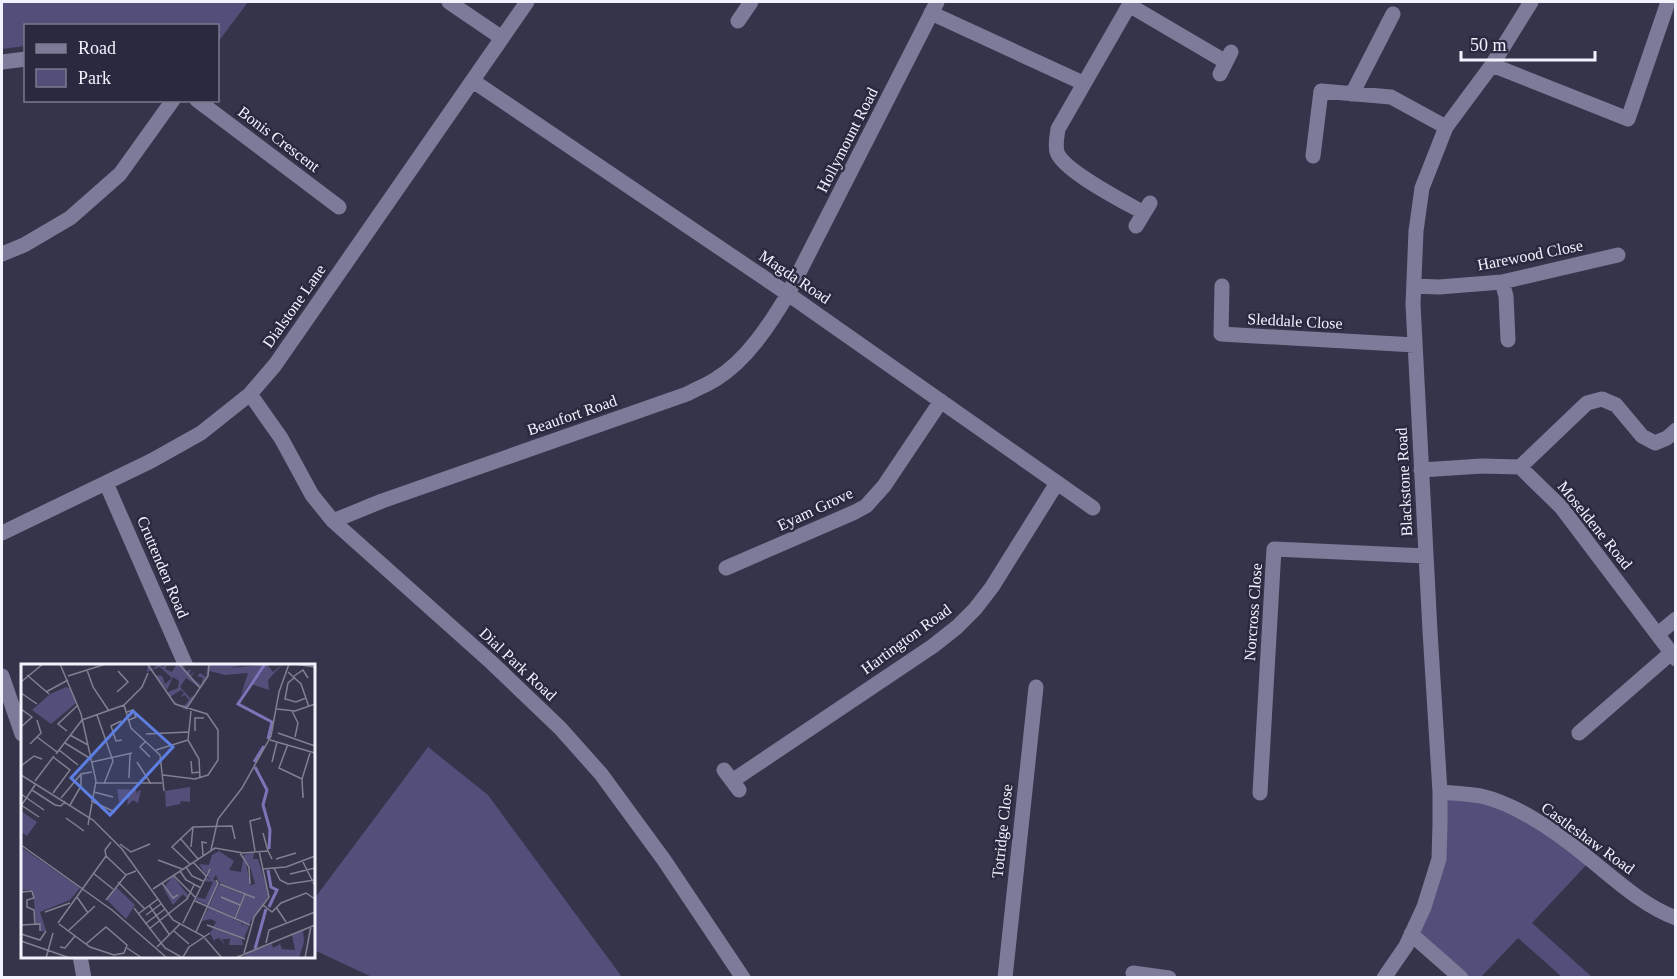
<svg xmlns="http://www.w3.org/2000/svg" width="1677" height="979" viewBox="0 0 1677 979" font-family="Georgia,serif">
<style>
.green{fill:#534f7a}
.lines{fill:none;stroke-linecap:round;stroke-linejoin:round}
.minor{stroke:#7d7b99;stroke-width:15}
.labels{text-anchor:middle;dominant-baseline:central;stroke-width:5;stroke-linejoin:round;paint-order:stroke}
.street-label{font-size:16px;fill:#f2f2fe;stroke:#2b2940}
.inset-river{fill:none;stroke:#7b74b7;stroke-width:3}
.inset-road{fill:none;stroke:#818092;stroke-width:1.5}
.view{fill:#5d7fe3;fill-opacity:0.15;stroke:#5d7fe3;stroke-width:3}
.inset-edge{fill:none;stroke:#f2f2fe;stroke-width:3}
</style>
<rect width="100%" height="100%" fill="#35344a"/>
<!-- green -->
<path class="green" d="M2 2H248L218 42V26H26L25 46 2 49Z
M428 747 488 795 622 977H372L314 950V899Z
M1440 792 1483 797 1591 860 1532 923 1592 977H1562L1518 938 1481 977H1461L1411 934 1439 859Z"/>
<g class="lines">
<!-- minor -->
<path class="minor" d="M449 2 502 38
M1131 2 1058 129C1057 136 1055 144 1057 152 1063 171 1125 202 1144 213
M1129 5 1226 62
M931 13 1083 83
M738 21 751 2
M2 62 26 59
M1492 65 1628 119 1668 2
M1220 74 1231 52
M473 81 788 294 1093 508
M1352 94 1393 14
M197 100 339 207
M1313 156 1321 91 1391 97 1446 127
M1136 226 1150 203
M2 254 24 245 70 218 120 174 173 100
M1502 282 1506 296 1508 340
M1222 286 1221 334 1415 345
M1414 286 1439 287 1502 282 1618 255
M250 394 281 438 312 495 333 521 492 663 560 728 601 774 664 860 743 978
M1520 467 1587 403 1602 399 1616 405 1642 436 1655 443 1667 438 1676 430
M1421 470 1482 466 1520 467 1561 507 1676 659
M106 483 186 666
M333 521 382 501 687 394C696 389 707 385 716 379 747 360 770 324 788 294L937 2
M2 533 151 461 201 433 250 394 275 365 527 2
M726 568 855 512 866 506 884 486 941 401
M1658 634 1676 619
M2 676 22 734
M1579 733 1671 653
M724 770 739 790
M732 781 933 646 957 627 975 609 992 587 1057 483
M1440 792C1454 793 1468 794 1481 796 1520 805 1562 836 1592 861 1618 882 1644 906 1676 918
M1260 793 1274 549 1426 556
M1411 934 1461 978
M80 956 84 978
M1133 973 1169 978
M1005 978 1036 687
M1384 978 1406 946 1424 907 1439 859 1440 824V792L1430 631 1413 304 1416 231 1422 188 1446 127 1492 65 1531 2"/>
</g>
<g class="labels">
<!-- street labels -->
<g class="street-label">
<text transform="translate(279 139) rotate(37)">Bonis Crescent</text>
<text transform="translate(847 140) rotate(-63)">Hollymount Road</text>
<text transform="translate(1530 255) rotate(-11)">Harewood Close</text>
<text transform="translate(795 277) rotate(34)">Magda Road</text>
<text transform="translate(294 306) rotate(-55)">Dialstone Lane</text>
<text transform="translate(1295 321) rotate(3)">Sleddale Close</text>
<text transform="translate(572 415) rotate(-19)">Beaufort Road</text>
<text transform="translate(1404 482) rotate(-93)">Blackstone Road</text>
<text transform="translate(815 509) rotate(-25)">Eyam Grove</text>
<text transform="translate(1595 525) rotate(51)">Moseldene Road</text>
<text transform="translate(163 567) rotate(67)">Cruttenden Road</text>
<text transform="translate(1253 612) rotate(-86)">Norcross Close</text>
<text transform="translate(906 639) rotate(-36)">Hartington Road</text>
<text transform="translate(518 664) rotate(43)">Dial Park Road</text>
<text transform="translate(1002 831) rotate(-84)">Totridge Close</text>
<text transform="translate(1588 838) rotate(36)">Castleshaw Road</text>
</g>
</g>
<!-- overview -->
<g transform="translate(21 664)">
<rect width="294" height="294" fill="#35344a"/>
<path d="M127 0 132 5 137 0 142 3 147 0 144 5 151 8 156 0H162L165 7 170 5 168 12 174 7 170 13 180 21 182 14 176 12 179 9 185 13 187 0H225L210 4 246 0 252 8 262 0 247 16 248 26 230 20 241 8H237L220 31 227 9 204 11 189 7 179 24 165 14 159 23 169 34 174 31 165 46 156 41 149 34 159 42 164 41 168 36 164 31 159 33 163 29 160 26 149 33 147 28 157 24 158 17 152 13 146 26 134 11 141 12 144 20 151 14 139 3 126 8ZM45 23 50 25 55 39 30 60 11 46 29 30ZM169 123V138L160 137 159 140 145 143 144 127ZM96 125 115 126 116 130 117 127 120 126 117 139 112 136 106 142 107 135 98 138ZM0 147 16 158 6 172 0 168ZM0 183 59 224 49 236 19 248 25 267H19L20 261 15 260 12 226H0ZM198 187 213 197 208 206 220 208 222 196 225 199 229 221 234 220 229 202 220 192 233 188 232 195H237L248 231 228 260 215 254 224 231 236 235 198 218 195 211 192 215 197 219 187 241 175 236 176 233 184 235 192 218 183 217 185 213 190 216 186 212 189 206 184 210 178 200 188 201 191 191ZM152 212 167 231 166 235 162 230 152 241 141 222 153 235 144 222ZM198 220 223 231 213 253 188 242ZM95 223 114 241 105 255 86 236ZM188 243 221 259V264L222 259 228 262 223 274 192 263 195 258 190 255 181 257ZM192 264 221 275 222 281H208L209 275H201L204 281 198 274 193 276 195 281 189 269ZM282 265 283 278 278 294H224L225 289 251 280 252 284 259 280 261 285 274 286 271 271Z" fill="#534f7a"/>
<path class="inset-river" d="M244 0 217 40 251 58 247 75M233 98 243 82M234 103 246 126 242 141 249 166 248 185M247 206 250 223 256 226 248 243M234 285 245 245"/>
<path class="inset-road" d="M39 0 60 50 75 117 67 161M158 0 179 24M273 0 294 3M127 1 154 40 186 50 197 66V96L187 111 174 115 142 111M66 6 72 23 88 47M267 8 280 20 288 43M6 11 28 30M47 12 85 0M273 12 282 6 287 14M274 13 267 19 264 35 275 38 285 34M0 18 22 0M25 28 47 16M96 28 107 18 97 7M0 29 16 40M0 39V45L11 53 0 63M103 41 110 64 139 91 143 127M165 45 187 12 188 0M256 45 274 47 294 40M170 47 167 76 178 95 179 114M271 47 277 59 274 73M106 48 112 46 115 53 108 56M76 51 92 97 83 120M61 56 103 41 121 23 127 9M100 57 90 62 95 77 101 76M46 67 37 60 57 41M174 67V54H183M257 69 294 82M125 70 167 68M49 71 67 81M16 73 36 88M249 76 294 89M125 77 119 83 129 93M44 79 70 95M9 80 20 69 16 56M267 80 258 104 281 115M38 86 57 101M135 86 167 76M35 90 61 56M170 97 171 109 179 108M71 98 111 89M116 98 130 120M251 98 256 78M0 102 13 92 21 95M0 111 72 156 101 185 152 256 182 272 201 294M108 114 109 90M14 117 33 92M75 119H141M11 126 34 141 40 142 44 137M73 128 92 133M32 129 49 106 32 93M282 129V134L281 115 289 89M0 130 23 146M40 134 60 110M70 137 94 148M0 141 18 153M49 141 60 122V110L71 108M0 142 14 121M45 154 63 167M242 169 247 187M159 174 177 195M99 180 110 188 129 180M0 181 91 246 146 294M170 183 172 163M190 186 197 155 221 124 250 72 258 28 268 0M234 187 229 157 240 154M219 189 228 203 229 220M182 191 181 178 186 179M85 192 105 211 115 207M255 195 275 189M137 196 161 205M281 196 294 222M172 198 185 212M169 200 151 183 172 163 211 162 214 175M165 203 171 212 182 217M253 204 259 216 267 220 294 216M241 205 265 203 294 192M159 207 165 216 180 224M72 209 92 225M269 210 294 204M152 211 175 234M97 218 124 245M141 219 152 234 157 231M199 220 234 234M132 225 194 184 222 189 247 187 251 195M0 228 11 227 13 234 6 236V243L13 246 14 261M56 233 67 249M200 233 219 241M85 236 105 211M174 237 229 261M128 241 148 270M242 241 251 248 260 239 285 229 294 235M255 243 265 258M113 244 144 284 162 294M24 248 49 239M117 250 137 235M125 251 140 240M214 254 224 230M37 259 85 192 84 186 90 178M162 259 189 205M38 260 69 283 93 291 103 289 106 281 85 263 65 280M124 260 144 245M0 261 19 260V267M186 261 224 275M128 265 166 235 173 221M47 267 74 242M153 267 168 280M175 268 197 219 195 216M0 270 19 276 25 267M0 277 49 294M245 279 248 266 294 248M39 283 44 284 54 272M136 283 159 260M106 284 121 294M223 289 233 253 248 233 238 187M162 293 168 283 189 269M25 294 32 269M214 294 294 261M284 294 290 262"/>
<path class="view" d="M112 47 152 83 89 151 50 114Z"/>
<rect width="294" height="294" class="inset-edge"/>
</g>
<!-- border -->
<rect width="1677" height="979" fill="none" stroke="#f2f2fe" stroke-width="6"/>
<!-- legend -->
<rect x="24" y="24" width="195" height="78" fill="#2b2940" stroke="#7b798c" stroke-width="1.5"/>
<rect x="36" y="44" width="30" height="9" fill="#7d7b99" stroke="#7b798c" stroke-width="1.5"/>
<text x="78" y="54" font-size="18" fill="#f2f2fe">Road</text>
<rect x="36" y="69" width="30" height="18" fill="#534f7a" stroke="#7b798c" stroke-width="1.5"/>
<text x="78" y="84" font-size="18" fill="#f2f2fe">Park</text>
<!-- scale -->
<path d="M1461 51v9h134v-9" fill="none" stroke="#f2f2fe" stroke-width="3"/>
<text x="1470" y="51" font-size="18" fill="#f2f2fe" stroke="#2b2940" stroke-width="4.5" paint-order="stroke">50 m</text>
</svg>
